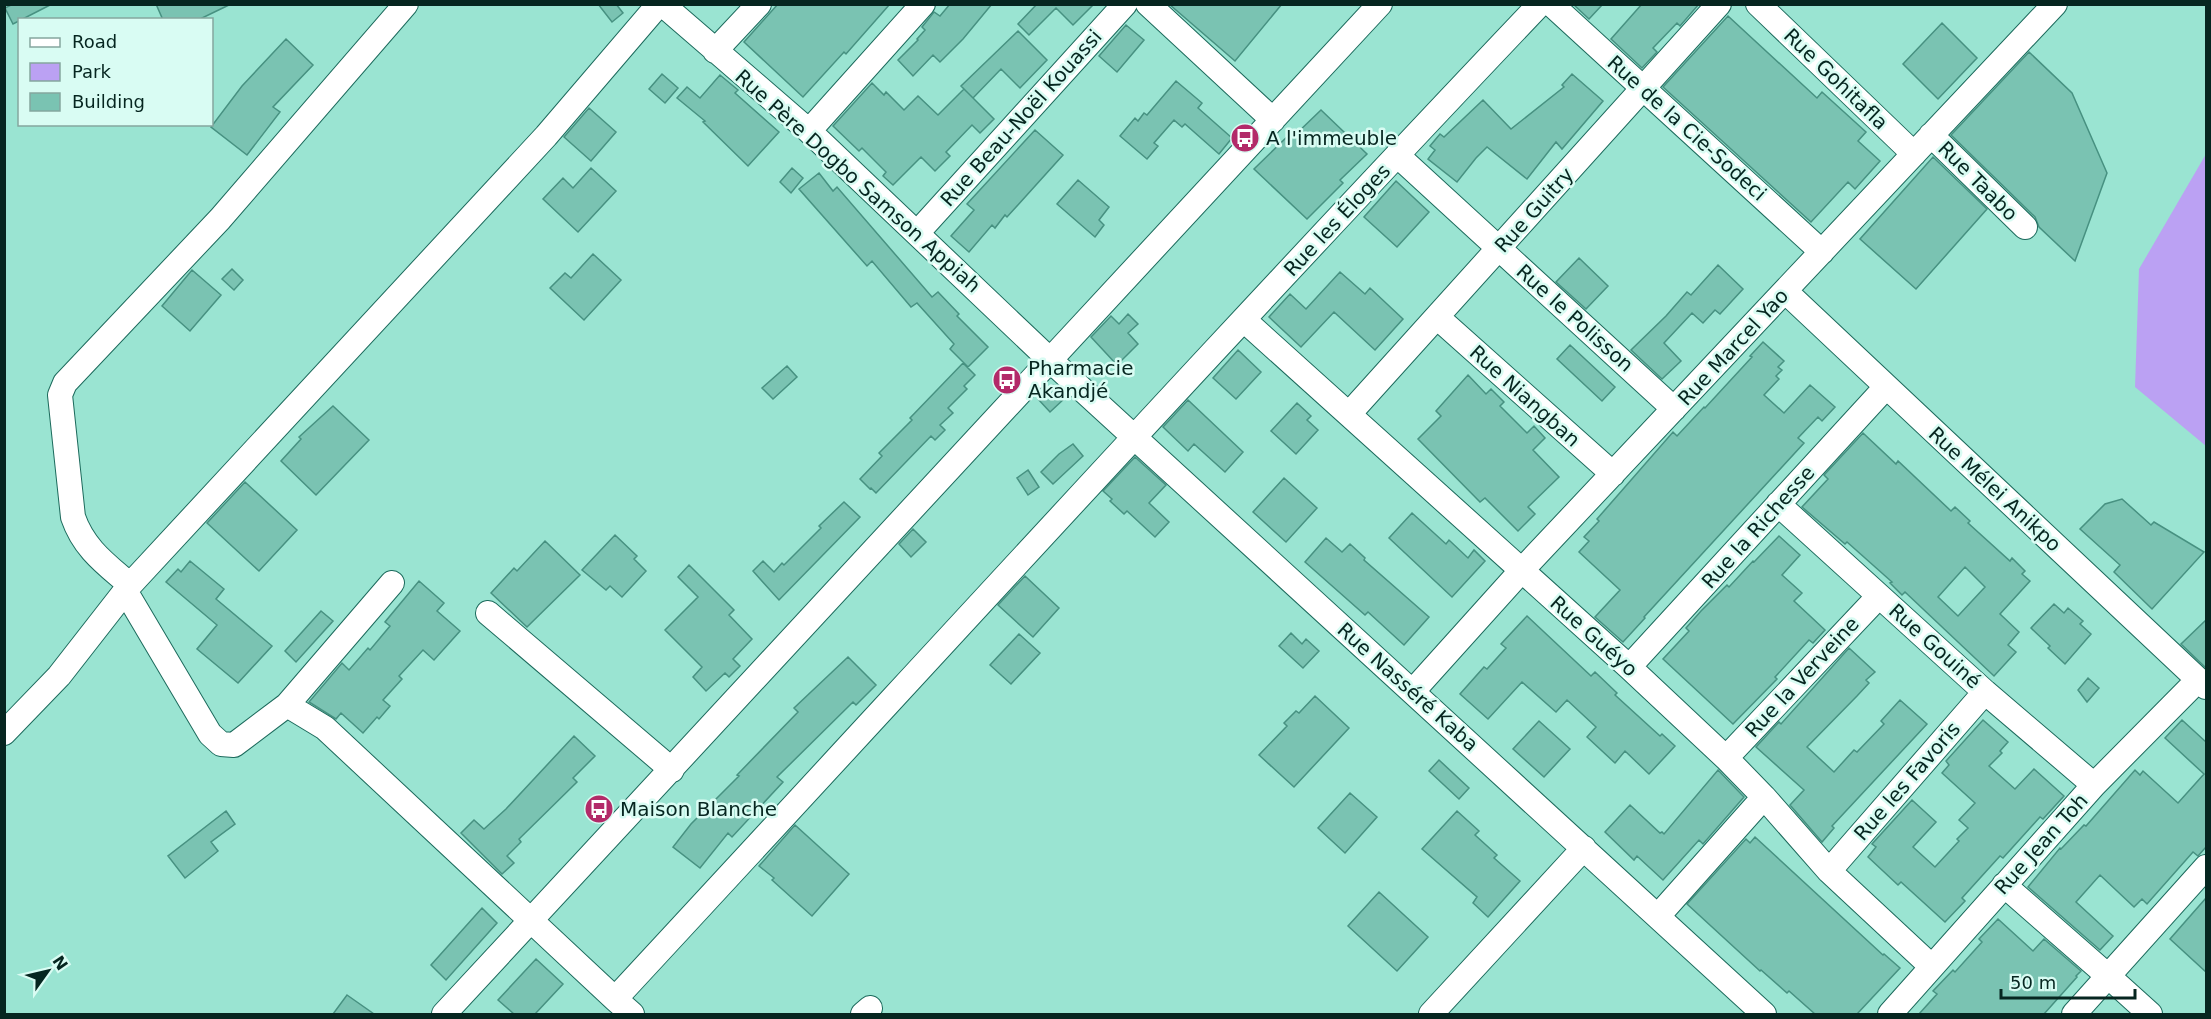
<svg xmlns="http://www.w3.org/2000/svg" width="2211" height="1019" viewBox="0 0 2211 1019" font-family="'DejaVu Sans',sans-serif">
<style>
.green{fill:#bba1f3}
.building{fill:#7ac3b2;stroke:#479181;stroke-width:1.5;fill-rule:evenodd}
.lines{fill:none;stroke-linecap:round;stroke-linejoin:round}
.minor-casing{stroke:#1c6a5c;stroke-width:26}
.minor{stroke:#fff;stroke-width:24}
.labels{text-anchor:middle;dominant-baseline:central;stroke-width:5;stroke-linejoin:round;paint-order:stroke}
.street-label{font-size:20px;fill:#062620;stroke:#d9fcf3}
.poi-label{font-size:20px;fill:#062620;stroke:#d9fcf3;text-anchor:start}
</style>
<rect width="100%" height="100%" fill="#9ae4d2"/>
<!-- green -->
<path class="green" d="M2206 154V446L2135 387 2139 269Z"/>
<!-- building -->
<path class="building" d="M13 4H52L13 24 5 8Z
M156 4H231L198 20H163Z
M598 4H616L623 13 612 22Z
M778 4H890L846 54 844 52 803 97 744 42Z
M950 4H992L963 39 940 62 933 55 913 76 898 60 918 40 917 39 925 30 922 27 934 12 940 16Z
M1037 4H1094L1073 25 1056 8 1029 35 1018 24Z
M1169 4H1282L1235 61Z
M1573 4H1603L1589 19Z
M1642 4H1699L1680 26 1677 23 1653 48 1657 52 1642 68 1611 39Z
M1728 16 1817 98 1822 92 1866 132 1858 141 1880 161 1855 189 1848 182 1811 222 1663 87Z
M1942 23 1977 58 1938 99 1903 64Z
M1126 25 1144 40 1117 72 1099 56Z
M1018 31 1047 60 1020 88 1001 69 973 98 961 86Z
M286 39 313 65 273 107 280 112 247 155 211 127 242 86Z
M2029 52 2072 93 2107 173 2075 261 2039 227 2035 217 1951 135Z
M662 74 678 88 665 103 649 89Z
M1572 74 1603 101 1562 149 1556 142 1527 179 1487 147 1476 158 1457 182 1428 159 1435 150 1430 146 1440 134 1444 137 1483 100 1511 129 1564 87 1562 85Z
M720 75 738 90 735 93 779 132 748 166 703 122 705 121 677 98 687 87 700 98Z
M1176 81 1202 103 1198 108 1232 138 1219 154 1185 124 1182 127 1174 120 1154 143 1158 146 1147 159 1120 136 1135 118 1138 121 1144 113 1147 115Z
M872 83 884 95 886 92 904 110 918 96 938 115 964 89 994 119 980 133 972 125 946 152 950 156 935 171 921 157 893 185 883 176 886 172 862 148 859 151 833 126Z
M589 108 616 132 591 161 564 137Z
M1321 110 1367 154 1340 180 1343 183 1307 219 1254 169 1292 132 1295 135Z
M1035 130 1063 155 1007 217 1005 215 995 228 992 225 969 252 951 236 974 210 967 204Z
M1933 157 1987 209 1916 289 1860 239Z
M591 168 616 191 578 232 543 199 563 178 573 188Z
M792 168 803 178 791 193 780 182Z
M819 173 833 191 837 187 932 297 938 292 959 314 957 316 988 347 968 367 950 349 954 344 917 303 911 307 872 261 867 266 799 189Z
M1078 180 1109 207 1099 220 1104 225 1095 237 1057 204Z
M1396 181 1429 212 1397 247 1364 217Z
M593 254 621 280 584 320 550 288 565 273 571 278Z
M1579 258 1608 286 1586 309 1556 282Z
M1718 265 1743 289 1720 314 1715 310 1703 323 1692 313 1664 343 1681 361 1662 379 1631 350 1666 316 1687 292 1691 295Z
M232 269 243 280 234 290 222 279Z
M192 270 221 295 190 331 162 306Z
M1340 272 1365 294 1370 288 1403 319 1375 350 1334 312 1301 347 1269 317 1290 294 1306 309Z
M1128 314 1138 324 1128 333 1138 344 1117 365 1091 337 1111 316 1119 324Z
M1763 342 1784 361 1778 367 1782 370 1776 376 1779 379 1764 395 1784 413 1810 385 1835 407 1822 421 1818 417 1798 438 1804 443 1644 617 1645 618 1623 642 1595 617 1620 590 1579 552 1589 541 1584 537 1599 521 1597 519 1673 432 1677 436 1704 407 1705 408 1752 357 1750 356Z
M1570 345 1615 387 1602 401 1557 359Z
M1238 350 1261 372 1236 399 1213 378Z
M963 363 975 375 964 386 967 389 948 408 953 413 940 425 945 430 935 440 931 436 876 493 871 488 870 489 860 479 882 456 879 453 912 420 910 418Z
M787 366 797 377 773 399 762 388Z
M1468 375 1486 394 1491 389 1504 402 1500 406 1527 433 1534 426 1545 438 1533 450 1559 477 1528 507 1535 514 1518 531 1485 498 1480 502 1418 439 1441 416 1436 411Z
M1053 385 1065 398 1050 412 1038 399Z
M1188 400 1243 452 1225 472 1194 444 1188 451 1163 427Z
M1297 403 1311 416 1307 420 1318 430 1296 454 1271 431Z
M333 406 369 440 316 495 281 461 301 439 299 437Z
M1863 433 1896 464 1898 461 1951 511 1955 507 1970 521 1968 523 2010 561 2012 558 2025 571 2022 574 2030 581 2000 614 2019 632 2008 645 2016 652 1994 676 1905 592 1902 595 1890 583 1892 582 1847 542 1845 544 1802 507 1828 479 1824 475ZM1965 567 1985 587 1958 616 1938 597Z
M1073 444 1083 456 1053 484 1041 472 1059 454Z
M1135 457 1166 485 1149 503 1169 522 1155 537 1127 511 1124 514 1110 501 1112 499 1103 491Z
M1028 470 1039 487 1028 495 1017 478Z
M1284 478 1317 508 1286 542 1253 512Z
M245 482 297 530 259 571 207 523Z
M2122 499 2151 525 2154 522 2204 552 2152 609 2114 572 2120 565 2080 529 2105 504Z
M844 502 860 517 779 600 753 571 763 561 774 572 782 563 784 565 821 528 819 526Z
M1412 513 1446 544 1449 540 1468 558 1474 550 1485 561 1452 597 1389 538Z
M913 529 926 542 911 557 899 544Z
M615 535 637 556 634 559 646 571 622 597 610 586 606 590 582 570Z
M1779 536 1800 555 1782 575 1802 593 1794 601 1825 630 1813 643 1809 640 1775 677 1777 679 1733 724 1663 659 1689 631 1686 628 1701 611 1727 585 1729 587 1753 561 1754 562Z
M1326 538 1342 552 1350 544 1365 558 1364 560 1429 617 1404 645 1368 612 1365 615 1305 562Z
M545 541 580 575 527 627 491 593 514 568 517 571Z
M190 561 224 589 216 599 272 646 238 683 197 649 217 625 166 582 178 569 181 572Z
M689 565 734 610 729 615 752 639 733 659 740 666 729 677 725 673 706 691 693 677 702 667 665 630 698 597 678 577Z
M1025 576 1059 608 1033 637 998 605Z
M419 581 444 603 437 611 460 631 434 660 423 650 399 676 402 679 383 700 390 706 379 719 377 717 363 733 341 713 336 719 309 702 342 663 349 670 368 648 370 650 390 626 385 622Z
M2054 604 2064 613 2068 608 2083 621 2080 624 2091 634 2065 664 2048 648 2050 646 2031 628Z
M321 611 333 621 296 662 285 651Z
M1527 616 1591 676 1595 672 1617 693 1615 695 1660 736 1662 734 1675 746 1649 774 1625 751 1615 763 1587 737 1596 727 1567 700 1556 712 1522 682 1488 719 1460 694 1484 667 1487 669 1506 648 1501 644Z
M2206 620V668L2181 644Z
M1291 633 1302 644 1306 639 1319 651 1303 668 1279 646Z
M1019 634 1040 653 1011 684 990 665Z
M1849 648 1875 672 1866 680 1869 683 1857 696 1807 747 1834 772 1854 750 1857 752 1884 724 1881 721 1900 700 1927 724 1832 826 1834 828 1822 842 1790 805 1804 790 1756 747 1779 722 1781 724Z
M848 657 876 685 856 705 853 702 777 777 783 782 732 837 728 833 700 868 673 847 691 824 739 776 737 775 798 712 794 708Z
M2088 678 2099 688 2087 702 2078 690Z
M1315 696 1349 728 1294 787 1259 755 1287 726 1284 723 1296 711 1299 713Z
M1983 720 2008 742 2000 751 2002 753 1989 766 2015 789 2034 769 2064 796 2043 819 2040 817 2003 858 2000 856 1962 898 1965 901 1945 922 1901 882 1898 885 1868 857 1876 847 1872 844 1912 800 1936 822 1913 847 1935 867 1959 841 1957 839 1968 828 1959 820 1975 803 1942 773 1949 765 1946 761Z
M2182 720 2206 742V847L2198 856 2193 852 2147 904 2142 899 2134 907 2100 875 2076 902 2113 936 2100 950 2028 887 2060 848 2061 849 2084 825 2086 826 2135 770 2140 775 2143 771 2178 803 2204 774 2165 738Z
M1539 721 1570 749 1544 777 1513 749Z
M574 736 595 756 573 778 577 782 519 839 521 842 507 856 514 863 502 874 461 833 474 820 484 829 506 809Z
M1439 760 1469 788 1459 799 1429 771Z
M1718 770 1744 797 1703 844 1699 840 1663 880 1637 856 1634 860 1605 832 1630 805 1660 833 1662 832 1664 834Z
M1350 793 1377 817 1345 853 1318 828Z
M226 811 235 824 211 842 218 851 185 878 168 856Z
M1457 811 1479 831 1475 835 1497 855 1494 858 1520 881 1488 917 1473 903 1477 897 1422 849Z
M795 825 849 874 812 916 772 880 774 878 759 866Z
M1755 837 1883 955 1884 954 1900 968 1857 1014H1815L1789 991 1787 993 1761 970 1760 971 1687 904 1746 839 1750 843Z
M1379 892 1428 937 1397 971 1348 926Z
M2206 898V972L2170 939Z
M482 908 497 923 446 980 431 965Z
M1998 919 2033 951 2044 939 2081 971 2076 976 2077 977 2044 1014H1919L1937 994 1933 991 1953 970 1955 972 1982 942 1979 939Z
M536 959 563 984 535 1014H514L498 1000Z
M347 995 374 1014H333Z"/>
<g class="lines">
<!-- minor casing -->
<g class="minor-casing">
<path id="minor" d="M662 4 809 131 1050 360 1764 1014
M1148 4 1273 120
M1551 4 1822 252
M1758 4 1914 154
M715 51 759 4
M809 131 923 4
M1931 135 2025 227
M1397 155 1674 409
M918 232 1125 4
M1785 291 2206 687
M1437 317 1613 474
M1244 320 1629 667 1726 758 1764 797 1829 871 1931 966
M1349 414 1719 4
M1778 504 1985 692 2094 785
M130 585C106 564 84 549 73 517L60 395 65 383 220 219 406 4
M126 592 210 734 221 744 234 745 287 705 325 728 615 999C923 667 1228 332 1540 4
M488 613 672 770
M1629 667 1886 387
M1413 691 1521 571 2055 4
M287 705 392 583
M4 733 59 676 130 585 546 136 659 4
M1726 758 1879 596
M1829 871 1985 692
M2004 885 2108 976 2150 1014
M1658 916 1764 797
M615 999 632 1014
M444 1014 1380 4
M863 1014 870 1008
M1431 1014 1584 848
M1890 1014 2094 785 2198 680
M2074 1014 2206 867"/>
</g>
<!-- minor -->
<use href="#minor" class="minor"/>
</g>
<!-- icons -->
<defs>
<g id="bus-disc" transform="scale(1.5)"><circle r="9.5" fill="#b32a69" stroke="#d9fcf3"/><path d="M-5-6H5V4H4V6H2V4H-2V6H-4V4H-5ZM-3.5-4V0h7V-4ZM-3.5 1.2v1.5H-2V1.2ZM2 1.2v1.5H3.5V1.2Z" fill="#fff"/></g>
</defs>
<g fill-rule="evenodd">
<use href="#bus-disc" x="1245" y="138"/>
<use href="#bus-disc" x="1007" y="380"/>
<use href="#bus-disc" x="599" y="809"/>
</g>
<g class="labels">
<!-- street labels -->
<g class="street-label">
<text transform="translate(1836 79) rotate(44)">Rue Gohitafla</text>
<text transform="translate(1021 118) rotate(-48)">Rue Beau-Noël Kouassi</text>
<text transform="translate(1687 128) rotate(42)">Rue de la Cie-Sodeci</text>
<text transform="translate(858 181) rotate(42)">Rue Père Dogbo Samson Appiah</text>
<text transform="translate(1978 181) rotate(45)">Rue Taabo</text>
<text transform="translate(1534 210) rotate(-48)">Rue Guitry</text>
<text transform="translate(1337 220) rotate(-47)">Rue les Éloges</text>
<text transform="translate(1575 318) rotate(42)">Rue le Polisson</text>
<text transform="translate(1733 347) rotate(-47)">Rue Marcel Yao</text>
<text transform="translate(1525 396) rotate(42)">Rue Niangban</text>
<text transform="translate(1995 489) rotate(43)">Rue Mélei Anikpo</text>
<text transform="translate(1758 527) rotate(-48)">Rue la Richesse</text>
<text transform="translate(1594 636) rotate(42)">Rue Guéyo</text>
<text transform="translate(1935 646) rotate(42)">Rue Gouiné</text>
<text transform="translate(1802 677) rotate(-47)">Rue la Verveine</text>
<text transform="translate(1408 687) rotate(42)">Rue Nasséré Kaba</text>
<text transform="translate(1907 781) rotate(-49)">Rue les Favoris</text>
<text transform="translate(2041 844) rotate(-48)">Rue Jean Toh</text>
</g>
<!-- poi labels -->
<g class="poi-label">
<text x="1266" y="138">A l'immeuble</text>
<text x="1028" y="368">Pharmacie<tspan x="1028" dy="23">Akandjé</tspan></text>
<text x="620" y="809">Maison Blanche</text>
</g>
</g>
<!-- border -->
<rect width="2211" height="1019" fill="none" stroke="#062620" stroke-width="12"/>
<!-- legend -->
<rect x="18" y="18" width="195" height="108" fill="#d9fcf3" stroke="#85a69f" stroke-width="1.5"/>
<rect x="30" y="38" width="30" height="9" fill="#ffffff" stroke="#85a69f" stroke-width="1.5"/>
<text x="72" y="48" font-size="18" fill="#062620">Road</text>
<rect x="30" y="63" width="30" height="18" fill="#bba1f3" stroke="#85a69f" stroke-width="1.5"/>
<text x="72" y="78" font-size="18" fill="#062620">Park</text>
<rect x="30" y="93" width="30" height="18" fill="#7ac3b2" stroke="#85a69f" stroke-width="1.5"/>
<text x="72" y="108" font-size="18" fill="#062620">Building</text>
<!-- north arrow -->
<g transform="translate(48 971) rotate(56)" stroke="#d9fcf3" stroke-width="4.5" paint-order="stroke">
<path d="M0-4.5L10 22L0 15L-10 22Z" fill="#062620"/>
<text y="-9" font-size="16" font-weight="bold" text-anchor="middle" fill="#062620">N</text>
</g>
<!-- scale -->
<path d="M2001 989v9h134v-9" fill="none" stroke="#062620" stroke-width="3"/>
<text x="2010" y="989" font-size="18" fill="#062620" stroke="#d9fcf3" stroke-width="4.5" paint-order="stroke">50 m</text>
</svg>
